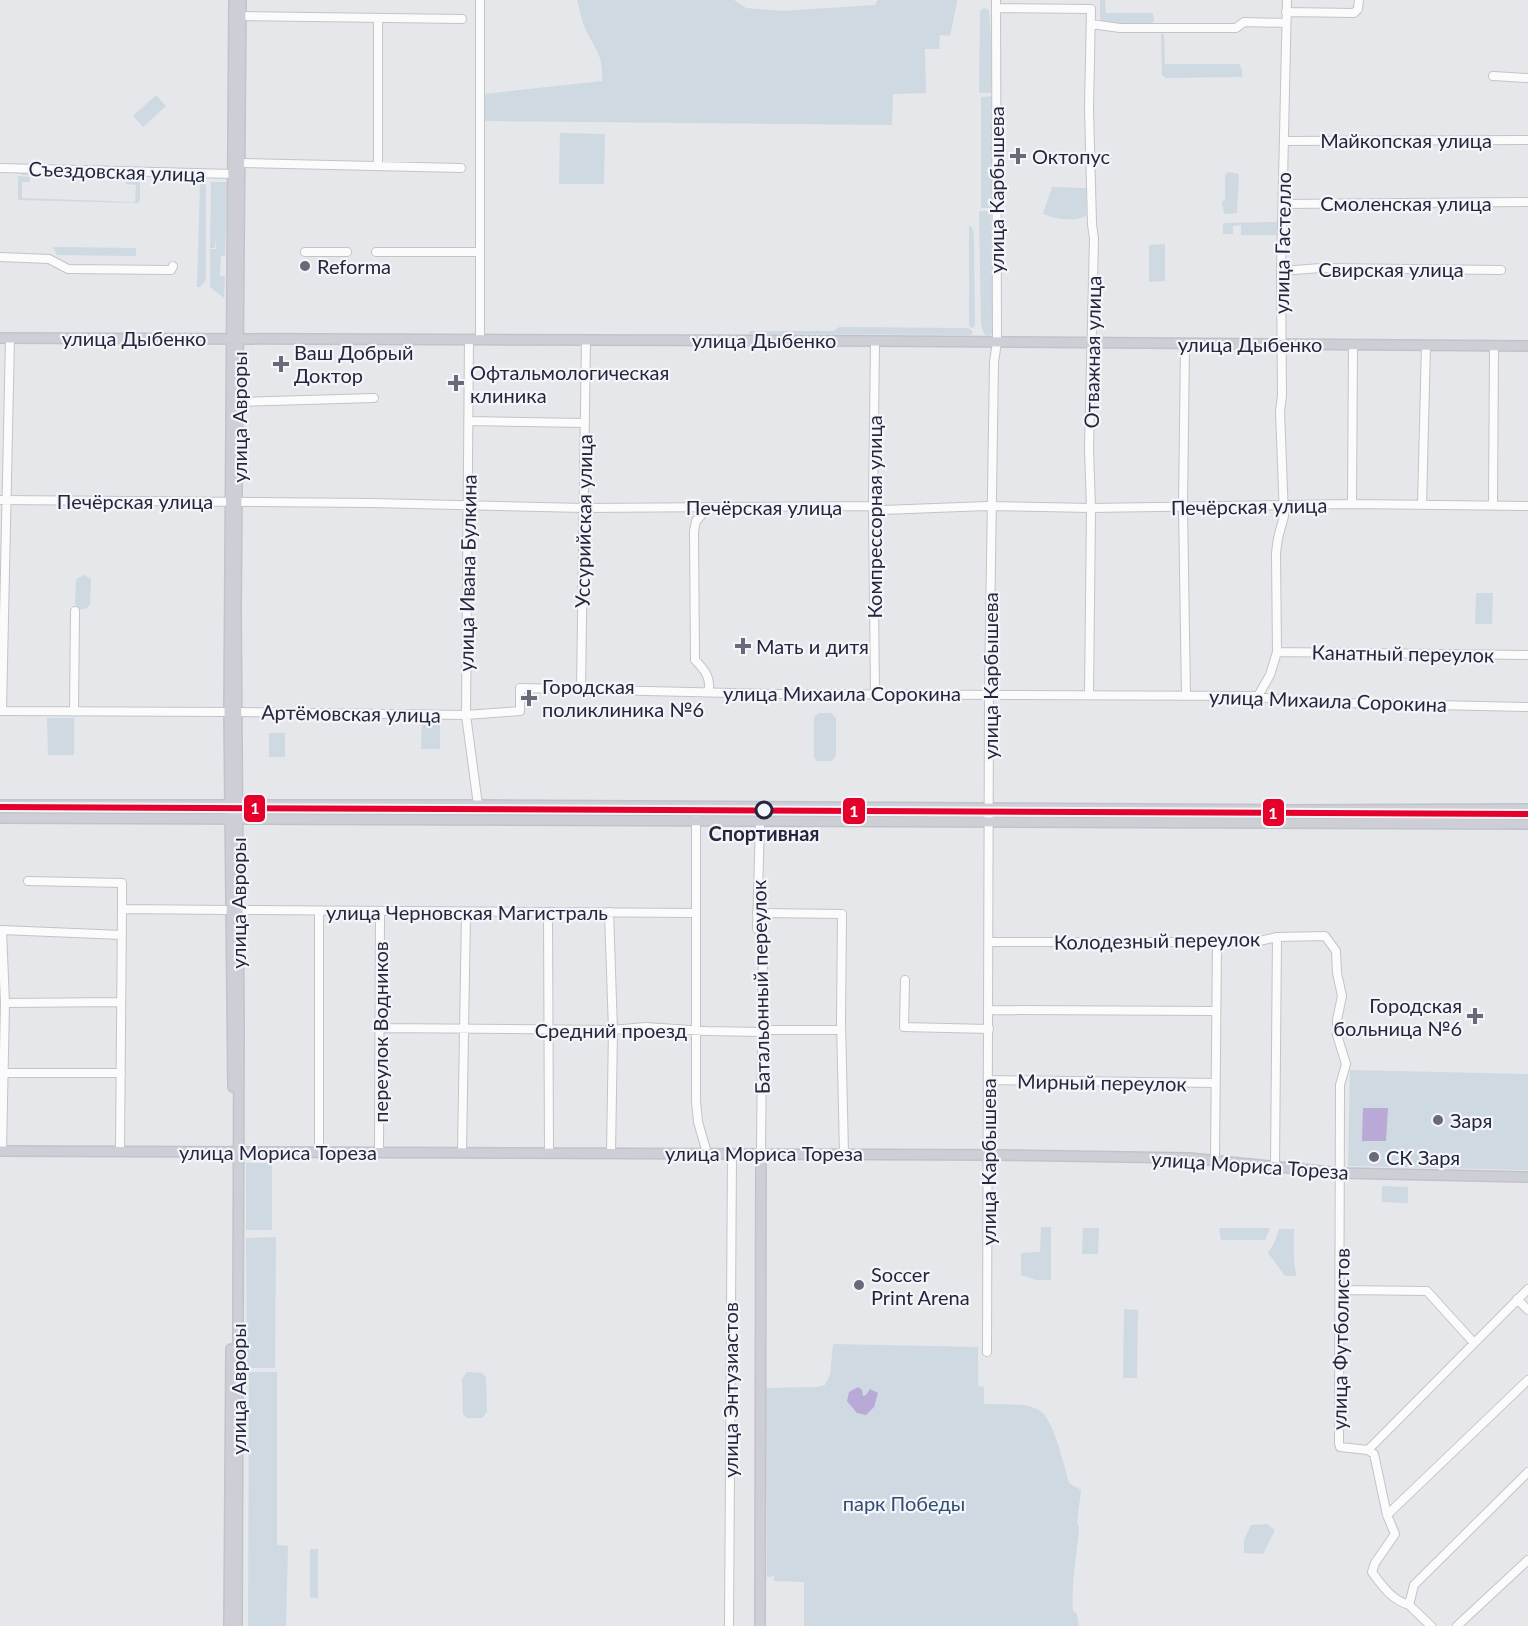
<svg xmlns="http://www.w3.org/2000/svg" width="1528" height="1626" viewBox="0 0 1528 1626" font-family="Lato,sans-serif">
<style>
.green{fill:#cfd9e2}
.water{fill:#b8a9d7}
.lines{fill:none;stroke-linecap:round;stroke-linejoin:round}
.minor-casing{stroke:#c3c4c7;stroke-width:10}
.major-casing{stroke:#c1c3ca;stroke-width:12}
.minor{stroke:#fbfbfc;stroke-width:8}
.major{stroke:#cecfd6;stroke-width:9}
.metro-1-casing{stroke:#f4f5f9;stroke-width:10}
.metro-1{stroke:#e4002b;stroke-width:6}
.poi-dot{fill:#686a7a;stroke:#f4f5f9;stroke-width:2}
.stop-dot{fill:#f4f5f9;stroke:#24263d;stroke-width:3}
.labels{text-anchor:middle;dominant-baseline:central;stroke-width:4.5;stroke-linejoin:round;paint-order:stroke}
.street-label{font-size:20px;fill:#24263d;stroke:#f4f5f9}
.poi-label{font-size:20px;fill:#24263d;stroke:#f4f5f9;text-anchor:start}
.stop-label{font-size:20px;font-weight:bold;fill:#24263d;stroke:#f4f5f9}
.park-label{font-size:20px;fill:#2f4c72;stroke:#f4f5f9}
.line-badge{stroke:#f4f5f9;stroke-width:2}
.badge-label{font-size:16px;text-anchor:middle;font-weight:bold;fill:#fff}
</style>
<rect width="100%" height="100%" fill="#e5e7ea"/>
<!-- green -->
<path class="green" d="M577 0H734L746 8 781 11 875 5 878 0H957V2L950 36 940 35 939 49H925L926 93 893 94 892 125 484 121V94L602 81C604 54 594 49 585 28 581 19 580 9 577 0Z
M1100 0H1105L1106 13H1153L1154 22 1149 24 1103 22 1100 18Z
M984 8 988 9C992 15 992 82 991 93H979L980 11Z
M1161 34H1164L1165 64H1239L1242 69V77L1166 78 1162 75Z
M156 95 166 106 143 127 133 116Z
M993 96 992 208H981V97Z
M560 133 605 134 604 184H559Z
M21 169 134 174V179L21 175Z
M1228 172 1239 174 1237 213 1224 214 1222 201H1225V175Z
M18 176 30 177V182H22V198L135 202 136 185 126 184V181L140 182V200L138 203 18 200Z
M200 182H206V280L200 287H197Z
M211 182H227L225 256H221L220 276H225L224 298 210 287V249H216V240L215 248H210Z
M1052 187 1086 188V216C1076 222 1054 219 1043 214Z
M979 211H991L993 324 992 334 987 336 984 333 981 325Z
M1277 222 1278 235H1241V225L1233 226V234H1223V223Z
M969 225 973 229 974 242 975 326 971 328 969 324Z
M1165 244V281L1149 282V245Z
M53 247 136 248V256L57 255Z
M839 327 968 328 973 332 971 335 750 334 749 331H834Z
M84 575 91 579 90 604C87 609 84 610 79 609L75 604 76 579Z
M1476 593H1493L1492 624H1475Z
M819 713H831L836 718V755L832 761H817L814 757V717Z
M47 718H74V755H48Z
M422 718 440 719V749H421Z
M269 733H285V757H269Z
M0 809 209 810 211 812 209 814 0 813Z
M261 810 667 811 669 813 667 815H261L259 813Z
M712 812 978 813 980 815 978 818 712 816 710 814Z
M1021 813 1292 814V818L1021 817 1019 814Z
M1299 814H1521L1523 816 1521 819 1299 818Z
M1350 1070 1528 1074V1170L1348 1166Z
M246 1163H272V1230H246Z
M1382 1186 1408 1187V1203L1382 1202Z
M1041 1227H1051V1280H1036L1021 1275V1253L1040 1252Z
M1083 1228H1099L1098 1254H1082Z
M1219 1228H1270L1265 1240H1221Z
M1279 1229H1294V1260L1296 1276H1285L1268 1253 1275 1241Z
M276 1237 275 1368H247L246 1238Z
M1124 1309 1138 1310 1137 1378H1123Z
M833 1344 978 1347V1386L984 1387V1404C1001 1405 1024 1402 1039 1410 1054 1419 1064 1466 1069 1483L1081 1490 1077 1523 1079 1527C1077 1556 1071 1583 1073 1611L1077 1614 1079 1626H804V1582L774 1581V1576L767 1577 766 1388 818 1387 825 1385 830 1375Z
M249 1372H277V1545L288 1546 286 1626H248Z
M467 1372 482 1373 486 1377 487 1412 482 1418H467L463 1414 462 1379Z
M1267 1524 1275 1530 1263 1554 1244 1553V1540L1251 1525Z
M310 1549H318V1598H310Z"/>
<!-- water -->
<path class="water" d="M1363 1108H1388L1386 1141H1362Z
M858 1387 862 1390 863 1396 866 1395 870 1389 878 1393 874 1407 866 1415 857 1413 847 1401 849 1392Z"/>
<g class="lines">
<!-- minor casing -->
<g class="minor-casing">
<path id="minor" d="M996 8 1091 9 1089 109 1092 224 1094 239 1089 449 1091 508 1089 695
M1286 12 1354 13 1358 9 1359 0
M241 16 462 19
M1091 24 1120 28H1236L1244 22 1286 23
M1493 76 1528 78
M1284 141 1528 140
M240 163 461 168
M378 166V18
M0 168 233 174
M1283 204 1528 202
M305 252H347
M376 252H480
M0 257 49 259 68 269 171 270 173 266
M1281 271 1321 268 1501 270
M469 339 466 715 478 805
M480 340V0
M875 341 873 506 875 693
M1185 344 1183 506 1186 696
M238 402 374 398
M469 421 584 423
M0 500 372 503 584 508 873 506 883 510 987 506 1091 508 1352 504 1528 506
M1352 504 1353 345
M1422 505 1426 345
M1493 506 1494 346
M1277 652 1528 655
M581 690 586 340
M708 693C712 679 705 670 695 660L694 531 696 521 709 507
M1258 696 1270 675 1277 652 1276 553 1278 538 1284 516 1280 411 1282 396 1281 271 1287 0
M0 711 229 712
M2 711 10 338
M74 712 75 611
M237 712 466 715 520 711V688L770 694 1253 696 1298 702 1528 707
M696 820V1101L698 1122 707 1153
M760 821 757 929H761L763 940 761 1153
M28 881 122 883V909L230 910
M238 910 696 913
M548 912 549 1152
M609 912 613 1030 611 1153
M757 913 842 914 841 1021 844 1154
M989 942H1255L1277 937 1325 936 1336 951 1337 973 1342 996 1337 1020V1035L1346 1064 1340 1085 1339 1443 1340 1447 1368 1450 1374 1454 1387 1515 1395 1534 1375 1563 1372 1572C1383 1587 1391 1599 1409 1605L1414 1585 1528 1472
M905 980 904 1027 989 1029
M5 1003 121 1002
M989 1010 1215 1011
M380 1028 613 1030 645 1027 706 1031 762 1032 767 1030H841
M3 1073H121
M988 1080 1215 1083
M2 1151 5 1003 2 930 122 935
M120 1151 122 909
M319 1152V911
M379 1152 380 911
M462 1152 466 912
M1215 1159 1217 943
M1275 1166 1277 937
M1341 1290 1427 1291 1474 1343
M1517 1299 1528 1310
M987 1352 989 693 994 362 997 342 996 0
M1368 1450 1528 1289
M1387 1515 1528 1380
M1409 1605 1431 1626
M729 1626 732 1153
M1457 1626 1528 1560"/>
</g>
<!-- major casing -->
<g class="major-casing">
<path id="major" d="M0 338 875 341 1528 346
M0 805H478L1294 810 1528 809
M0 818 1528 824
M233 1087 229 712 234 0
M0 1151 996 1155 1189 1158 1340 1173 1528 1177
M229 1626 231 1349
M237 1626 239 1028 236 608 241 0
M760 1626 761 1153"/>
</g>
<!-- minor -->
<use href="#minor" class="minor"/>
<!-- major -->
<use href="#major" class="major"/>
<!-- metro-1 casing -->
<g class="metro-1-casing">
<path id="metro-1" d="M0 807 1528 814"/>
</g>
<!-- metro-1 -->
<use href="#metro-1" class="metro-1"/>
</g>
<!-- markers -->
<g class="poi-dot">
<path d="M1015 147h6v6h6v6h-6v6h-6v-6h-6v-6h6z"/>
<circle cx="305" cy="266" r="6"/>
<path d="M278 355h6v6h6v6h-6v6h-6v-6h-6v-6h6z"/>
<path d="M453 374h6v6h6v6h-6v6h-6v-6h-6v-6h6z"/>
<path d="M740 637h6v6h6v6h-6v6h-6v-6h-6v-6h6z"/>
<path d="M526 689h6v6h6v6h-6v6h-6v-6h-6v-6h6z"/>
<path d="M1472 1007h6v6h6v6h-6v6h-6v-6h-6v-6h6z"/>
<circle cx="1438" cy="1120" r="6"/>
<circle cx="1374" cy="1157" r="6"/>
<circle cx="859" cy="1285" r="6"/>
</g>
<circle class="stop-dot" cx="764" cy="810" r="8"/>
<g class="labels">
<!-- street labels -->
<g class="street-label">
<text x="1406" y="140">Майкопская улица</text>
<text transform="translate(117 171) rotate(2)">Съездовская улица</text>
<text transform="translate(996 190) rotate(-90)">улица Карбышева</text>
<text x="1406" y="203">Смоленская улица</text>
<text transform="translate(1282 243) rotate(-89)">улица Гастелло</text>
<text x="1391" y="269">Свирская улица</text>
<text x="134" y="338">улица Дыбенко</text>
<text x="764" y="340">улица Дыбенко</text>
<text x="1250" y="344">улица Дыбенко</text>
<text transform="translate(1092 352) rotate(-89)">Отважная улица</text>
<text transform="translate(239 417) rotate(-90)">улица Авроры</text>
<text x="135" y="501">Печёрская улица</text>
<text transform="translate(1249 506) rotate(-1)">Печёрская улица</text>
<text x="764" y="507">Печёрская улица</text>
<text transform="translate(874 517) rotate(-90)">Компрессорная улица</text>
<text transform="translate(583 521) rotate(-89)">Уссурийская улица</text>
<text transform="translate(467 573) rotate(-89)">улица Ивана Булкина</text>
<text transform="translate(1403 653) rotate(1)">Канатный переулок</text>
<text transform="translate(990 676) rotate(-90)">улица Карбышева</text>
<text x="842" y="693">улица Михаила Сорокина</text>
<text transform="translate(1328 700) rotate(2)">улица Михаила Сорокина</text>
<text transform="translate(351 713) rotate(1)">Артёмовская улица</text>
<text transform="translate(238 903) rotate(-90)">улица Авроры</text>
<text x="467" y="912">улица Черновская Магистраль</text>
<text transform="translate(1157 940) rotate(-1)">Колодезный переулок</text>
<text transform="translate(760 987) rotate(-91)">Батальонный переулок</text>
<text x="611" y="1030">Средний проезд</text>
<text transform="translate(380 1032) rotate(-90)">переулок Водников</text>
<text transform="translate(1102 1082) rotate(1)">Мирный переулок</text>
<text x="278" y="1152">улица Мориса Тореза</text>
<text x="764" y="1153">улица Мориса Тореза</text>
<text transform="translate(988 1162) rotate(-90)">улица Карбышева</text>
<text transform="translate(1250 1165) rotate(4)">улица Мориса Тореза</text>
<text transform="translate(1340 1339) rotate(-89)">улица Футболистов</text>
<text transform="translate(238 1389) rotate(-90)">улица Авроры</text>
<text transform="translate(730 1390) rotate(-90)">улица Энтузиастов</text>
</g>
<!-- poi labels -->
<g class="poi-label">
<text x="1032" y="156">Октопус</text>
<text x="317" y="266">Reforma</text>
<text x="294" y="352">Ваш Добрый<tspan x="294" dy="23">Доктор</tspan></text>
<text x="470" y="372">Офтальмологическая<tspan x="470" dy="23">клиника</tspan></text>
<text x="756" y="646">Мать и дитя</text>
<text x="542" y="686">Городская<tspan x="542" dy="23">поликлиника №6</tspan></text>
<text x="1462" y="1005" text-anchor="end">Городская<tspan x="1462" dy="23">больница №6</tspan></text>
<text x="1450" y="1120">Заря</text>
<text x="1386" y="1157">СК Заря</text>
<text x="871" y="1274">Soccer<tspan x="871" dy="23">Print Arena</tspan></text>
</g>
<!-- stop labels -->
<g class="stop-label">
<text x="764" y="833">Спортивная</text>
</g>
<!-- park labels -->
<g class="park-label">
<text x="904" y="1503">парк Победы</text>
</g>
</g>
<g class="line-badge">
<rect x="243" y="794" width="23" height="29" rx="6" fill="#e4002b"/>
<rect x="842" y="797" width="24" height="28" rx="6" fill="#e4002b"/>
<rect x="1262" y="798" width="23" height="29" rx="6" fill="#e4002b"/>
</g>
<g class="badge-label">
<text x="255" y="814">1</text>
<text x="854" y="817">1</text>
<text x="1273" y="819">1</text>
</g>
</svg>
